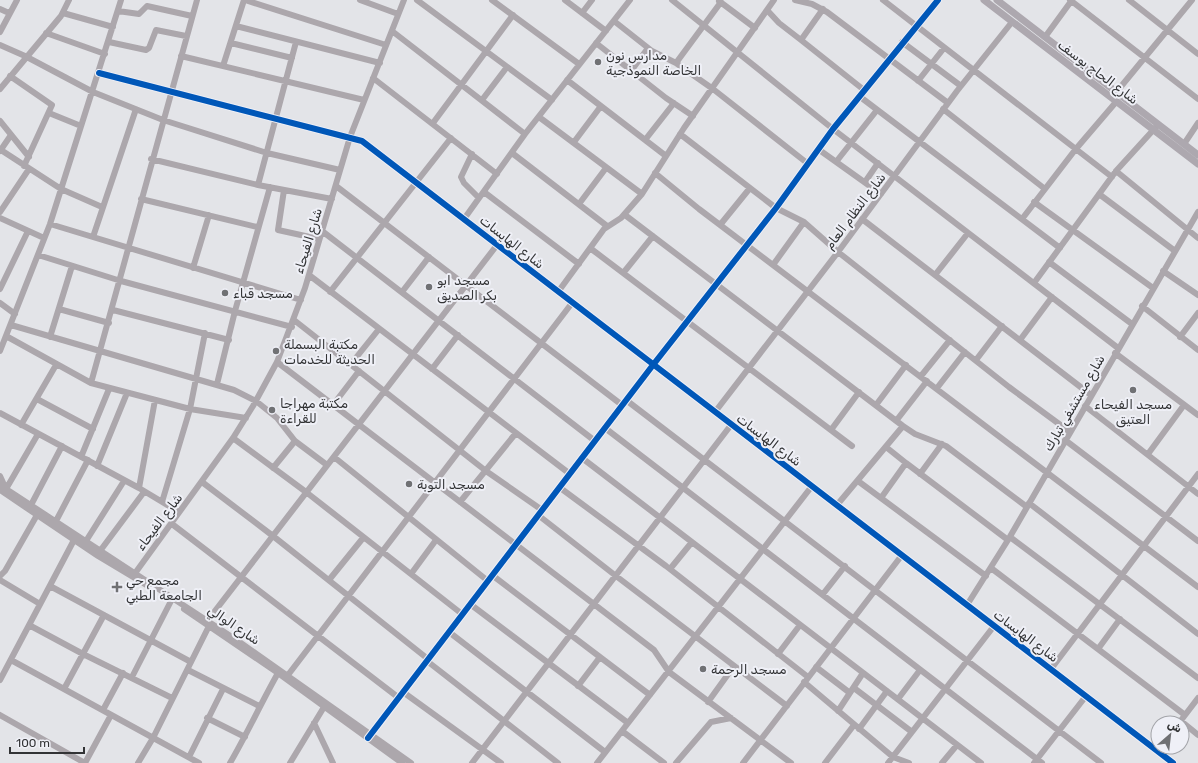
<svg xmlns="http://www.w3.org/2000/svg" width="1198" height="763" viewBox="0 0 1198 763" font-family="Rubik,'Noto Naskh Arabic',sans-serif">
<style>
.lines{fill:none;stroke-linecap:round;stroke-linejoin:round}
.minor{stroke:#aca7ac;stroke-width:6}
.major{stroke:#ada8af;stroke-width:7}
.cycleway-casing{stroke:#eff0f7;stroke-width:8}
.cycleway{stroke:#0057b8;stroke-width:6}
.poi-dot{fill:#707174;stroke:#eff0f7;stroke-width:1.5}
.labels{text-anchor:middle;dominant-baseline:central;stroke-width:4;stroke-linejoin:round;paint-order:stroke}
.poi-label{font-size:13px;fill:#323335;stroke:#eff0f7;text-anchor:start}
.street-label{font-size:13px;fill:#323335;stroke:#eff0f7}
</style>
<rect width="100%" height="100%" fill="#e3e4e8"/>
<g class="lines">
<!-- minor -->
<path class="minor" d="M245 0 386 45
M360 0 398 14
M417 0 552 100
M492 0 579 64
M565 0 606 31
M672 0 833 129 1118 348
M795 0 812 4 827 12 948 103
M883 0 1112 177
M1070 0 1198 99
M1129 0 1198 54
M719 1 755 28
M0 9 9 13
M823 9 801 40 864 90
M767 10 779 23 801 40
M118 11 139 14 147 6 192 16
M63 13 113 27
M582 13 592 0
M614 21 652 51 676 63 713 89 807 163
M236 26 380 63
M392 31 525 134
M0 32 17 0
M46 33 105 54
M1045 37 1072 0
M109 42 146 50 149 48 156 30 186 36
M902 42 961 86
M231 43 292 58
M596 43 666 98 693 116
M0 45 25 56 93 92 163 120 267 153 340 170
M181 56 364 100
M676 63 721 2
M223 66 244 0
M631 71 648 48
M99 73 362 141 1173 763
M10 76 52 105 24 166
M373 78 497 174
M567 80 666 156
M918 81 944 48
M0 89 61 16 69 0
M1114 95 1192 0
M859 96 1060 248
M482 100 507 67
M943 109 1045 189
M49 113 81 126
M539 117 642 194
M0 121 29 157
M433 123 513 15
M680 134 776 208 804 222 838 252 1009 387 1070 432
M645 140 674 103
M574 142 601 106
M1184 144 1198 123
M818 149 881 194
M1 150 61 189 102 207
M0 151 11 135
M512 153 607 226
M472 154 461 177 464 183 479 198
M151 159 258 185 332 199
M836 162 877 110
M1116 171 1198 238
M655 173 699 209 1198 587
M865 182 878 163
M258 185 296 42
M336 186 622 405
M284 190 278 230 319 239
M484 192 579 264
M1099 194 1175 251
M141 199 257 227
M1034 202 1153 288
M579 204 606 168
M0 212 29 169
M625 215 903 426 915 434 946 446 1027 507
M0 218 44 238
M464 219 525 134 630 0
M862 219 1091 395
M1022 219 1075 150 1116 102
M50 224 301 300
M720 225 750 188
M322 231 595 441
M93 237 136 109
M590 248 852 446
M38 255 121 281 292 327
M1049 262 1132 324
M773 265 804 222
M193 268 209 215
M1163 271 1198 295
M624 272 653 236
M309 275 570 474
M935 275 968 233
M1034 283 1116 171 1156 127
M0 289 28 231
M330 292 451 138
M402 292 429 257
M558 292 604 229 621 218 642 194 684 128 774 0
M0 303 15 314
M1142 306 1198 350
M59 309 109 323
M113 310 229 340
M294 320 486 471 542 510
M11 325 234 390 256 401 277 418 295 441 327 465
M6 336 91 383 190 409 246 418
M50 337 72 266
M1180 337 1198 313
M1020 340 1052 297
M0 351 50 224 121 0
M1115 353 1198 415
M976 360 1002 326
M277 362 654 650 669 672 791 763
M351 364 379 329
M432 369 458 335
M921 376 950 340
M91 383 197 0
M217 384 235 311 270 187
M937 388 965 352
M37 399 93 429
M626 400 1101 763
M333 405 359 371
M876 405 906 365
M1085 406 1198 494
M715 412 838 252 957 91 1012 22
M0 413 139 488 179 512
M896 421 927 381
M21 425 56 365
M605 428 1042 763
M831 430 859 392
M233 438 306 492 462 614
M1065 440 1198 541
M886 447 906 463
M1148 454 1184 405
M81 457 109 389
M334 457 488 581
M582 458 981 763
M97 466 127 393
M273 468 295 441
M920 474 942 444
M0 476 5 487
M858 481 986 576
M202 482 273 536 428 659
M0 485 238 641 411 763
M559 487 666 566 808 677
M139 488 155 400
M6 489 38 434
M0 490 98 556 148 586
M881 498 906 463 1008 540
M162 502 190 409 205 333
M460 502 516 433
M1029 503 1198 634
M31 505 62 446
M837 505 903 426
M538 515 616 576 787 706
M56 521 88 460
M172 524 399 698
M1010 537 1198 678
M86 541 124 481
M100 551 144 492
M991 568 1185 715
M670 569 692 542
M411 574 436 540
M492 575 650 695
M0 576 5 571 37 515
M133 576 233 438 253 406 277 362 305 288 350 137 404 0
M0 580 40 604
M329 580 363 538
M50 586 191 662
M823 594 845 566
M470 604 628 723
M967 605 1008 540 1198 212
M184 609 278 673 402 763
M208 620 497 245
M29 625 83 654 172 698
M449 632 605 752
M1098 649 1120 619
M778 654 800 625
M11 660 199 763
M427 661 558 763
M816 667 850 693
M1051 669 1198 474
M188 670 259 706
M288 675 572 303
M132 677 171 601
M0 680 74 540
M804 682 893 757 909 763
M578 686 600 657
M854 688 912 732
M64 689 104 615
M403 692 501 763
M898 699 920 670
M708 702 734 666
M103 710 123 673
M838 711 863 673
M0 715 85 763
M207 718 245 737
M1181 721 1198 735
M314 723 333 763
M1179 723 1198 698
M859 729 887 691
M622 731 664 763
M368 738 653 365 776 208 833 129 938 0
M189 757 223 689
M85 763 111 715
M138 763 153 738 209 626
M230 763C247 734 261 703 278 673
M290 763 324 707
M472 763 731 425
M597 763 812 486
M676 763 711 722 731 718
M743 763 902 555
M825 763 854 725
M888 763 994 626
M942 763 957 745
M1034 763 1086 696"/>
<!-- major -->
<path class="major" d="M984 0 1198 164
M997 0 1198 155"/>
<!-- cycleway casing -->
<g class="cycleway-casing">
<path id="cycleway" d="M99 73 362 141 1173 763
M368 738 653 365 776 208 833 129 938 0"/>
</g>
<!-- cycleway -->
<use href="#cycleway" class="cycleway"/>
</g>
<!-- markers -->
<g class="poi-dot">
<circle cx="598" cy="62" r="4"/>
<circle cx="429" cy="287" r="4"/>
<circle cx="225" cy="293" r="4"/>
<circle cx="276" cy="351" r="4"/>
<circle cx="1133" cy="390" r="4"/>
<circle cx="272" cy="410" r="4"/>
<circle cx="409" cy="484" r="4"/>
<path d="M115 581h4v4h4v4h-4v4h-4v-4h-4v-4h4z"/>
<circle cx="703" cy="669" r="4"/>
</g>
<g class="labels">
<!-- poi labels -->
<g class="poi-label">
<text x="606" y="55">مدارس نون<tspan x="606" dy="15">الخاصة النموذجية</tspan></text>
<text x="437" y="280">مسجد ابو<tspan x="437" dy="15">بكر الصديق</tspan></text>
<text x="233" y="293">مسجد قباء</text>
<text x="284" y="344">مكتبة البسملة<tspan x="284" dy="15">الحديثة للخدمات</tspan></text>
<text x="280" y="403">مكتبة مهراجا<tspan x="280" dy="15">للقراءة</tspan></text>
<text x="1133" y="404" text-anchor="middle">مسجد الفيحاء<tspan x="1133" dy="15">العتيق</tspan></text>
<text x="417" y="484">مسجد التوبة</text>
<text x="126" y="580">مجمع حي<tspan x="126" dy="15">الجامعة الطبي</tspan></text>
<text x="711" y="669">مسجد الرحمة</text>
</g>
<!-- street labels -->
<g class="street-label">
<text transform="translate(1098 72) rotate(37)">شارع الحاج يوسف</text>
<text transform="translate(855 211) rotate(-53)">شارع النظام العام</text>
<text transform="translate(308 241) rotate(-73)">شارع الفيحاء</text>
<text transform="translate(512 242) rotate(38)">شارع الهايسات</text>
<text transform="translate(1074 403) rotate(-60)">شارع مستشفي تبارك</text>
<text transform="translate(769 440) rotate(37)">شارع الهايسات</text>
<text transform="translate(159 522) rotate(-53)">شارع الفيحاء</text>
<text transform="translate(234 625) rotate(34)">شارع الوالي</text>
<text transform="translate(1026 636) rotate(37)">شارع الهايسات</text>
</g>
</g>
<!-- north arrow -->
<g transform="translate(1170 735) rotate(28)"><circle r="19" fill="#eff0f7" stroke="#a3a4a9"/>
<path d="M0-3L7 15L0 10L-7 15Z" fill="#707174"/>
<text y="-6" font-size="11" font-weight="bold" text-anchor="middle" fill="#323335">ش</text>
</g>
<!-- scale -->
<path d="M10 747v6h74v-6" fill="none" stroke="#323335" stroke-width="2"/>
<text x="16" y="747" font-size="12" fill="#323335" stroke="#eff0f7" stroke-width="3" paint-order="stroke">100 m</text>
</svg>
